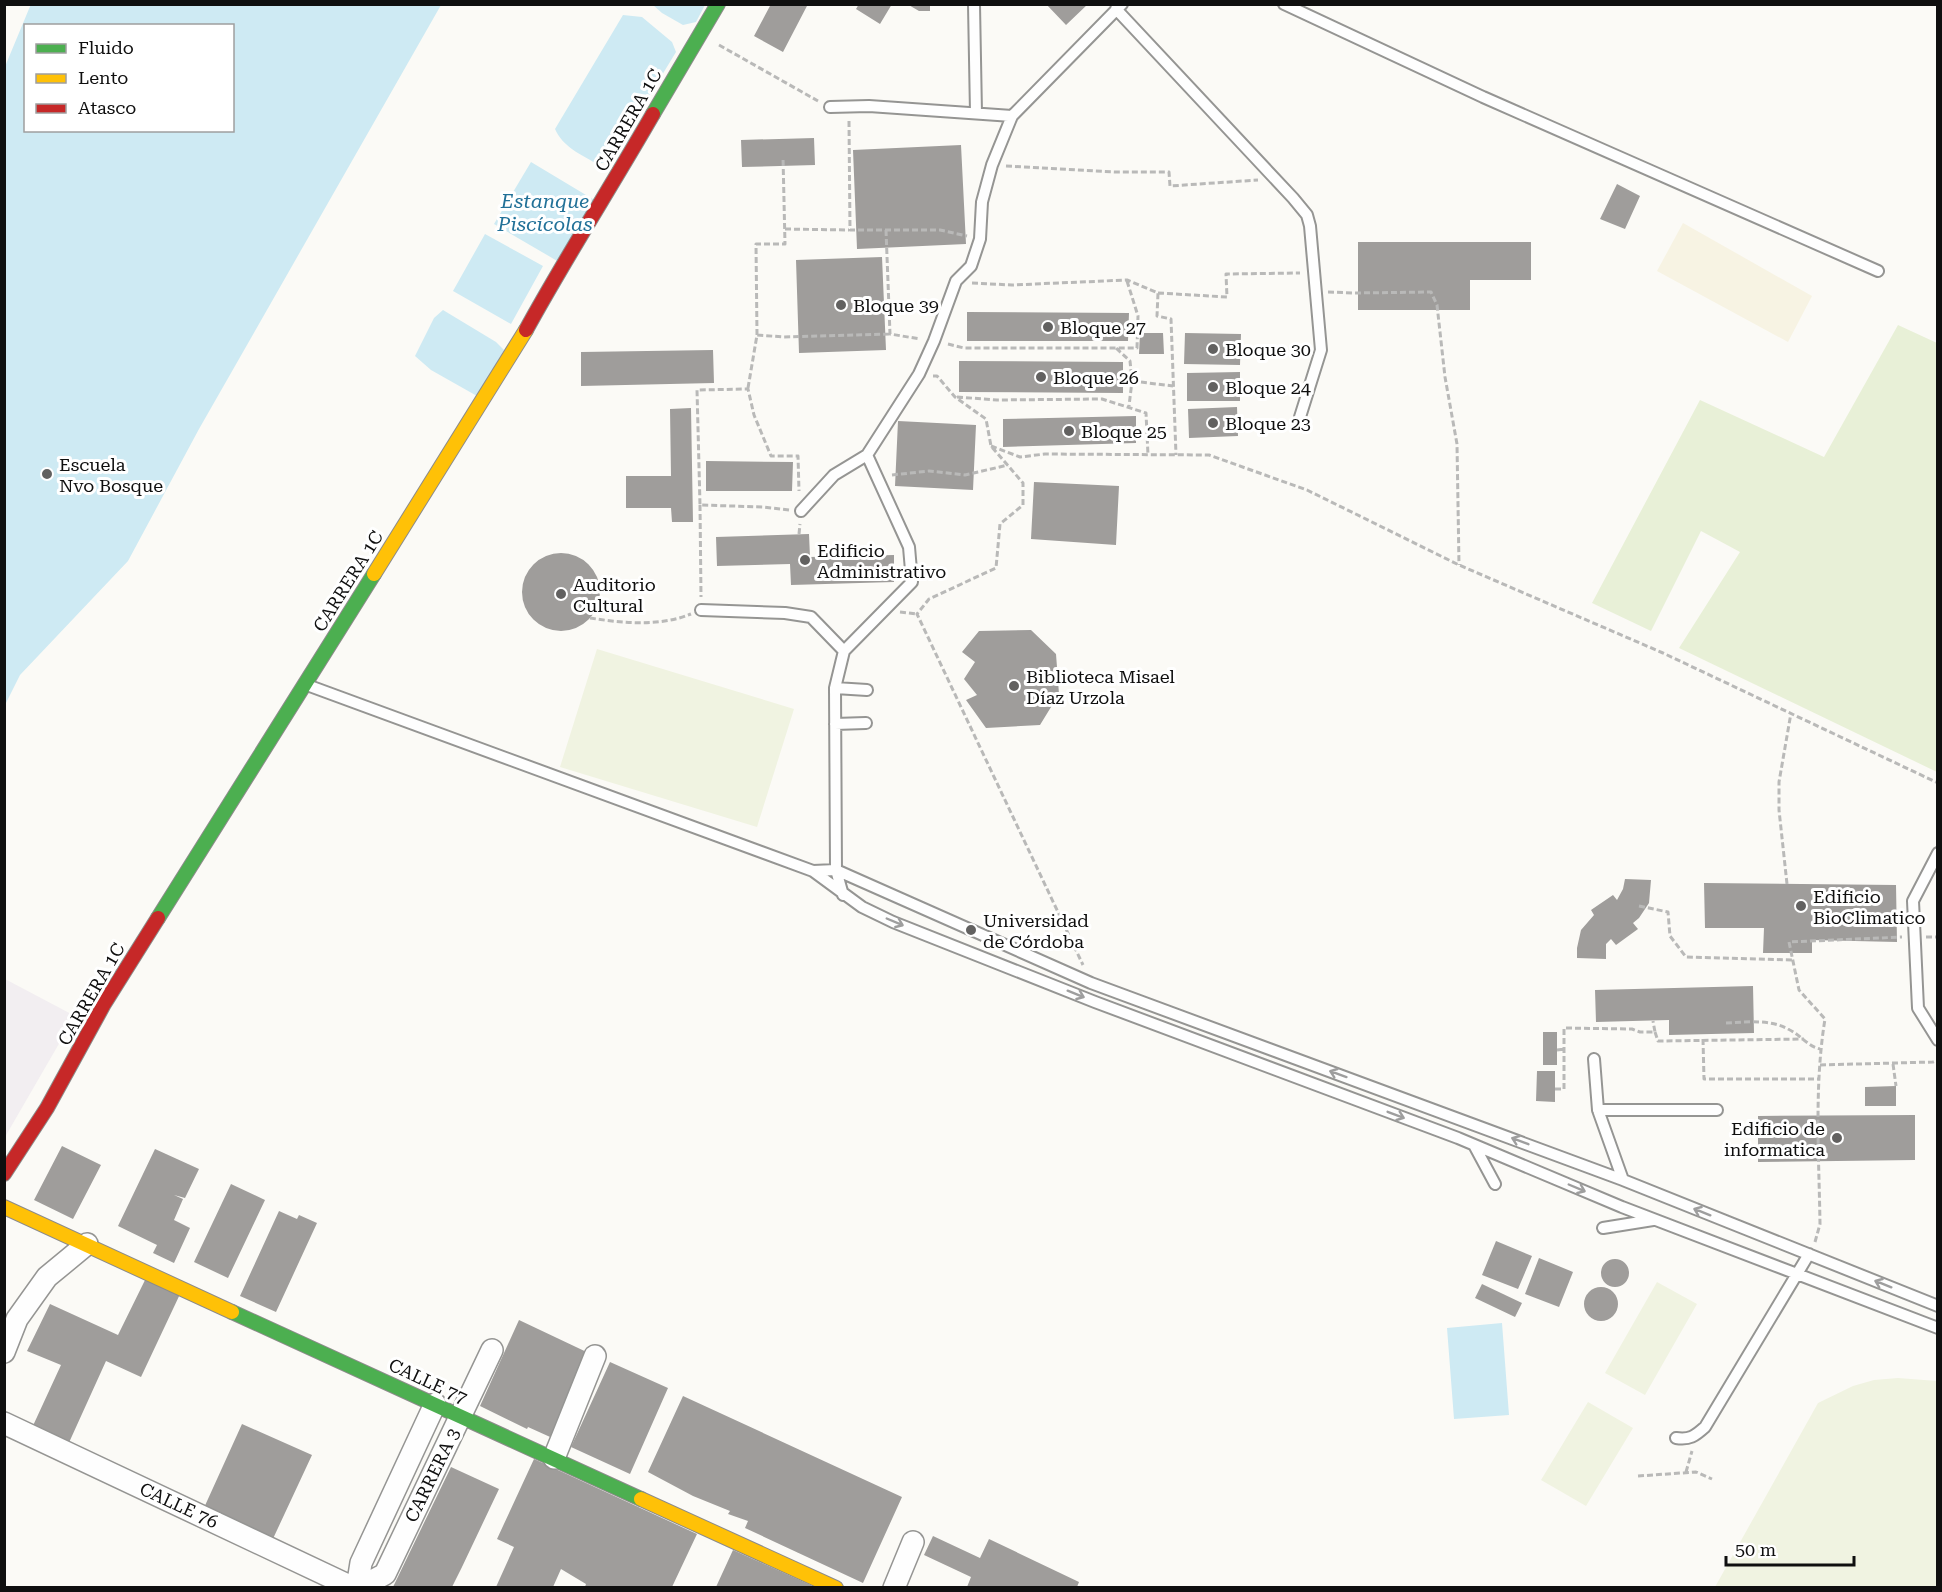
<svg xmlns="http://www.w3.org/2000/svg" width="1942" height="1592" viewBox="0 0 1942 1592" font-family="'Roboto Serif',serif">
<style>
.industrial{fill:#f2eef1}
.farmland{fill:#f7f3e3}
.green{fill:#e8f0d7}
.pitch{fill:#f0f3e1}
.water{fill:#ceeaf3;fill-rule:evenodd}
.building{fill:#9f9d9b}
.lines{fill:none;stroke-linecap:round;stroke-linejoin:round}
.lane-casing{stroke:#959593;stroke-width:14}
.street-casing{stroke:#959593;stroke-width:24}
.fast-casing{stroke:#8c8b8a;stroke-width:16}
.slow-casing{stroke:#8c8b8a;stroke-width:16}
.jam-casing{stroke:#8c8b8a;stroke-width:16}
.path{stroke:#b9b9b8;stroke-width:3;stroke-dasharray:6 3;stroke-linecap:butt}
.lane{stroke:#fefefe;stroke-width:10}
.street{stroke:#fefefe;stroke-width:21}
.fast{stroke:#4caf50;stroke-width:14}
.slow{stroke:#ffc107;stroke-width:14}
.jam{stroke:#c62828;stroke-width:14}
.oneway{stroke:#9e9e9e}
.poi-dot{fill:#626160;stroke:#fff;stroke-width:2}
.labels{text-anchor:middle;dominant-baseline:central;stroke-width:6;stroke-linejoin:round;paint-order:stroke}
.street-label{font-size:18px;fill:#0f0f0f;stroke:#fff}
.poi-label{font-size:18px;fill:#0f0f0f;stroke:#fff;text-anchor:start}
.water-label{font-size:20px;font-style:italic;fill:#227198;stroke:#fff}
</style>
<rect width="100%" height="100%" fill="#fbfaf6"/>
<!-- industrial -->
<path class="industrial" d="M5 979 75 1016 5 1137 4 981Z"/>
<!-- farmland -->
<path class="farmland" d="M1683 223 1812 296 1788 342 1657 271Z"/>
<!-- green -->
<path class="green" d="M1898 325 1937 343V772L1679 648 1740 552 1701 531 1651 631 1592 603 1700 400 1824 457Z"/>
<!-- pitch -->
<path class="pitch" d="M597 649 794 709 757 827 560 767Z
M1657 1282 1697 1304 1645 1395 1605 1373Z
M1898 1378 1937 1381V1587H1715L1818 1403 1853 1386 1874 1380Z
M1588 1402 1633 1428 1586 1506 1541 1480Z"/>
<!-- water -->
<path class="water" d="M31 4 441 5 199 429 128 561 20 675 5 705 4 69ZM26 26H232V130H26Z
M653 5H705L696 22 683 25 662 13Z
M623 15 642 17 672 42 676 52 610 161 597 164C580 154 563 147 555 129Z
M531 162 596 201 559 262 494 224Z
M485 234 543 266 511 324 453 291Z
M443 310 496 342 504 350 477 396 431 370 415 356 434 318Z
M1502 1323 1509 1415 1454 1419 1447 1328Z"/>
<!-- building -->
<path class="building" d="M771 4H808L783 52 754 36Z
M859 4H892L880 24 856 9Z
M907 4H930V11H919Z
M1046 4H1088L1066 25Z
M814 138 815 165 742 167 741 140Z
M961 145 966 244 857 249 853 150Z
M1617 184 1640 196 1625 229 1600 219Z
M1358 242H1531V280H1470V310H1358Z
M882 257 886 350 799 353 796 260Z
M967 312 1129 313 1128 341H967Z
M1140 333H1163L1164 354H1139Z
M1185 333 1241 334 1240 365 1184 364Z
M713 350 714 383 581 386V352Z
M959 361 1123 362V393L959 392Z
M1240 372V401H1187V373Z
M1237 407 1238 436 1189 438 1188 409Z
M691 408 693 522H672L671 508H626V476H671L670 409Z
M1136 416V443L1003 447V419Z
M898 421 976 425 973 490 895 486Z
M706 461 793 462 792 491H706Z
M1034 482 1119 486 1116 545 1031 539Z
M809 534 810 557 894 555V582L791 585 790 564 717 566 716 537Z
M522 592a39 39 0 1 1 78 0a39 39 0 1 1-78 0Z
M1031 630 1056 654 1059 694 1040 725 986 728 966 700 977 695 964 679 975 662 962 652 979 631Z
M1625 879 1651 880 1649 903 1639 918 1633 923 1638 929 1616 945 1611 939 1606 944V959L1577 958V948L1581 930 1594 915 1591 910 1613 895 1617 900 1623 889Z
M1704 883 1896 885 1897 942 1812 940V953H1763L1764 928H1705Z
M1753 986 1754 1033 1669 1035V1020L1596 1022 1595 990Z
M1543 1032H1557V1065H1543Z
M1537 1071H1555V1102L1536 1101Z
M1896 1086V1106H1865V1087Z
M1915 1115V1160L1758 1162V1116Z
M62 1146 101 1165 73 1219 34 1200Z
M155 1149 199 1169 185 1198 174 1195 183 1199 174 1220 190 1228 174 1263 153 1253 157 1245 118 1226Z
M231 1184 265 1200 228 1278 194 1262Z
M279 1211 297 1219 299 1215 317 1223 276 1312 240 1296Z
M1496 1241 1532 1256 1518 1289 1482 1275Z
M1539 1258 1573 1272 1559 1307 1525 1294Z
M1601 1273a14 14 0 1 1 28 0a14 14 0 1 1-28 0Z
M147 1276 181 1292 141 1377 106 1361 67 1447 31 1430 61 1365 27 1351 50 1304 118 1335Z
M1482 1284 1522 1303 1515 1317 1475 1298Z
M1584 1304a17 17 0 1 1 34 0a17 17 0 1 1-34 0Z
M519 1320 595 1356 559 1441 528 1427 527 1429 480 1406Z
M610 1362 668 1388 630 1474 571 1447Z
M683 1396 902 1497 863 1583 745 1528 748 1521 728 1514 730 1511 693 1496 648 1472Z
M242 1424 312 1455 271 1543 203 1510Z
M534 1459 697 1534 672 1587H585L586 1584 561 1569 553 1587H496L514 1547 497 1539Z
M451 1467 499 1489 462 1567 452 1587H393Z
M933 1536 980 1558 989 1539 1079 1582 1077 1587H967L971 1577 924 1555Z
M733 1550 815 1587H716Z"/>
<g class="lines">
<!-- lane casing -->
<g class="lane-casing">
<path id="lane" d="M1284 4 1483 97 1878 271
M974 5 976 113
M1116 9 1293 198 1307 215 1310 226 1321 350 1300 417
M830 107 869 106 1012 116
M801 511 834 475 867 455
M701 610 785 613 811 617 844 651
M307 685 813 871 862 907 893 922 1095 1002 1458 1138 1622 1207 1938 1328
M835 688 867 690
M835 724 866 723
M1938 853 1913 901 1918 1008 1938 1040
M813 871 836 870 1091 983 1623 1180 1938 1306
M843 895 836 870 835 688 844 651 912 582 909 547 867 455 919 374 934 341 956 281 971 266 980 239 982 202 992 165 1012 116 1122 4
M1594 1059 1598 1110 1623 1180
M1598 1110H1717
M1474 1145 1495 1184
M1603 1228 1653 1220
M1676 1438C1690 1440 1695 1436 1705 1427L1809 1254"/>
</g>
<!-- street casing -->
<g class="street-casing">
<path id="street" d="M4 1352 17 1319 47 1277 87 1244
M4 1423 354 1588
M554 1458 595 1356
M357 1588 361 1563 435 1404
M359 1588 385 1574 492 1350
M894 1588 913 1542"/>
</g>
<!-- fast casing -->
<g class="fast-casing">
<path id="fast" d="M653 114 718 4
M158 918 374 574
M232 1312 641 1499"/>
</g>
<!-- slow casing -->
<g class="slow-casing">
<path id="slow" d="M374 574 526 330
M4 1207 232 1312
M641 1499 836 1588"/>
</g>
<!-- jam casing -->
<g class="jam-casing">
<path id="jam" d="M526 330C566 257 611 187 653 114
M4 1174 47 1108 104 1004 158 918"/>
</g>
<!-- path -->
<path class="path" d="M719 45 818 101
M849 121 850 230H940L967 236
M1006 166 1115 172H1169L1170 186 1258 180
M785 229 849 230
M886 230 890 334 920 339
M1127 281 1138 316 1137 348H1116L1130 361 1132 381 1129 406
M972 283 1012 285 1127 280 1158 293 1157 316 1171 319 1176 455
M1328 292 1353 293 1431 292 1437 305 1445 377 1457 444 1459 565
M1158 293 1227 297 1226 274 1300 273
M757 335 756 244H785L783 157
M948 344 964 348H1116
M933 376H937L955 397 986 419 991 446 1023 483V505L1000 524 996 568 929 599 917 614 1083 965
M1132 381 1173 386
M748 388 757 335 784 337 890 334
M957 397 997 400 1102 399 1146 413 1148 455
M991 446 1020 457 1045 454 1209 455 1307 490 1459 565 1663 653 1938 783
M892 475 929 471 965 475 1008 465
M700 505 701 597
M789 510 763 507 700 505 697 390 748 389 754 415 771 456H798L799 491
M799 534 800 524
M900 612 917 614
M590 618C622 623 659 627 691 614
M1787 884 1779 810V782L1791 713
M1639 906 1668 912 1670 936 1686 957 1792 960
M1926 937H1938
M1726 1023C1747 1022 1770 1019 1788 1029 1801 1035 1807 1046 1820 1049
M1655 1032 1658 1041 1804 1039
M1703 1039 1704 1079H1820
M1557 1050 1565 1049
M1893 1064 1896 1086
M1820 1065 1933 1062 1938 1060
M1555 1089H1564V1028L1632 1029 1640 1032H1655L1653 1021
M1815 1242 1820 1224C1819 1156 1814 1086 1825 1019L1799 990 1789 942 1902 937
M1686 1472 1692 1451
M1638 1476 1696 1472 1712 1479"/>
<!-- lane -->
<use href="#lane" class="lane"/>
<!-- street -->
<use href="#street" class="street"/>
<!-- fast -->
<use href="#fast" class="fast"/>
<!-- slow -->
<use href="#slow" class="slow"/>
<!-- jam -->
<use href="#jam" class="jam"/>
</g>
<!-- one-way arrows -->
<defs><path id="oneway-shaft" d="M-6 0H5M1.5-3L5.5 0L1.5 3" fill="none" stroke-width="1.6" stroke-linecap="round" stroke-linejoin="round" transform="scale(1.5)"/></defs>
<g class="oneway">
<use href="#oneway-shaft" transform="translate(895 922) rotate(23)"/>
<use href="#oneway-shaft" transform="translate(1076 994) rotate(22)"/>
<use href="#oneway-shaft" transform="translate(1338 1074) rotate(-160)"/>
<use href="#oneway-shaft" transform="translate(1396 1115) rotate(21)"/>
<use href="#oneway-shaft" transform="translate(1520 1141) rotate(-159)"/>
<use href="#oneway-shaft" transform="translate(1577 1188) rotate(23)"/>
<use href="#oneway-shaft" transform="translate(1702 1212) rotate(-158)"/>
<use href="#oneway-shaft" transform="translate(1883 1284) rotate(-158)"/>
</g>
<!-- markers -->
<g class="poi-dot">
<circle cx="841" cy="305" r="6"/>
<circle cx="1048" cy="327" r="6"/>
<circle cx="1213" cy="349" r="6"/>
<circle cx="1041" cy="377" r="6"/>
<circle cx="1213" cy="387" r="6"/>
<circle cx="1213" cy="423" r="6"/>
<circle cx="1069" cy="431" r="6"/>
<circle cx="47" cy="474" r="6"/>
<circle cx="805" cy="560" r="6"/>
<circle cx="561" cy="594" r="6"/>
<circle cx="1014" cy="686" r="6"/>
<circle cx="1801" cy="906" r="6"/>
<circle cx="971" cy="930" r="6"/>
<circle cx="1837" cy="1138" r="6"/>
</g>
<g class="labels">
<!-- street labels -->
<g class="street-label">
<text transform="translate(628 120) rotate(-60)">CARRERA 1C</text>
<text transform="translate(348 581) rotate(-58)">CARRERA 1C</text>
<text transform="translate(91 994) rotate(-60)">CARRERA 1C</text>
<text transform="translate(428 1381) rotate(25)">CALLE 77</text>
<text transform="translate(432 1475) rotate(-64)">CARRERA 3</text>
<text transform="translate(179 1505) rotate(25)">CALLE 76</text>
</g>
<!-- poi labels -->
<g class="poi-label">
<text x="853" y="305">Bloque 39</text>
<text x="1060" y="327">Bloque 27</text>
<text x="1225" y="349">Bloque 30</text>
<text x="1053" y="377">Bloque 26</text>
<text x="1225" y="387">Bloque 24</text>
<text x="1225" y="423">Bloque 23</text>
<text x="1081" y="431">Bloque 25</text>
<text x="59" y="464">Escuela<tspan x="59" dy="21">Nvo Bosque</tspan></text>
<text x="817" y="550">Edificio<tspan x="817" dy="21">Administrativo</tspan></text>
<text x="573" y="584">Auditorio<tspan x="573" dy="21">Cultural</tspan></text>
<text x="1026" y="676">Biblioteca Misael<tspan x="1026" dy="21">Díaz Urzola</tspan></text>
<text x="1813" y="896">Edificio<tspan x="1813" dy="21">BioClimatico</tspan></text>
<text x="983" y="920">Universidad<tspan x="983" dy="21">de Córdoba</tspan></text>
<text x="1825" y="1128" text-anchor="end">Edificio de<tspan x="1825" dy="21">informatica</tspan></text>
</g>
<!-- water labels -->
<g class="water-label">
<text x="545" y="201">Estanque<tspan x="545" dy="23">Piscícolas</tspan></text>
</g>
</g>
<!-- border -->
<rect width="1942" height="1592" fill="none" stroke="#0f0f0f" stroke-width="12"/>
<!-- legend -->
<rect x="24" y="24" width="210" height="108" fill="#ffffff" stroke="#9f9f9f" stroke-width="1.5"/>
<rect x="36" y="44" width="30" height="9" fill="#4caf50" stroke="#9f9f9f" stroke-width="1.5"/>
<text x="78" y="54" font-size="18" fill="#0f0f0f">Fluido</text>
<rect x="36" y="74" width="30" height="9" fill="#ffc107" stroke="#9f9f9f" stroke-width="1.5"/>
<text x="78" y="84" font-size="18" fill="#0f0f0f">Lento</text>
<rect x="36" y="104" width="30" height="9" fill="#c62828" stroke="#9f9f9f" stroke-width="1.5"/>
<text x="78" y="114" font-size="18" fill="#0f0f0f">Atasco</text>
<!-- scale -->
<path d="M1726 1556v9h128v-9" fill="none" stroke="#0f0f0f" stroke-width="3"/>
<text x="1735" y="1556" font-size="18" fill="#0f0f0f" stroke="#ffffff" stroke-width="4.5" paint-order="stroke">50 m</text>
</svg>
